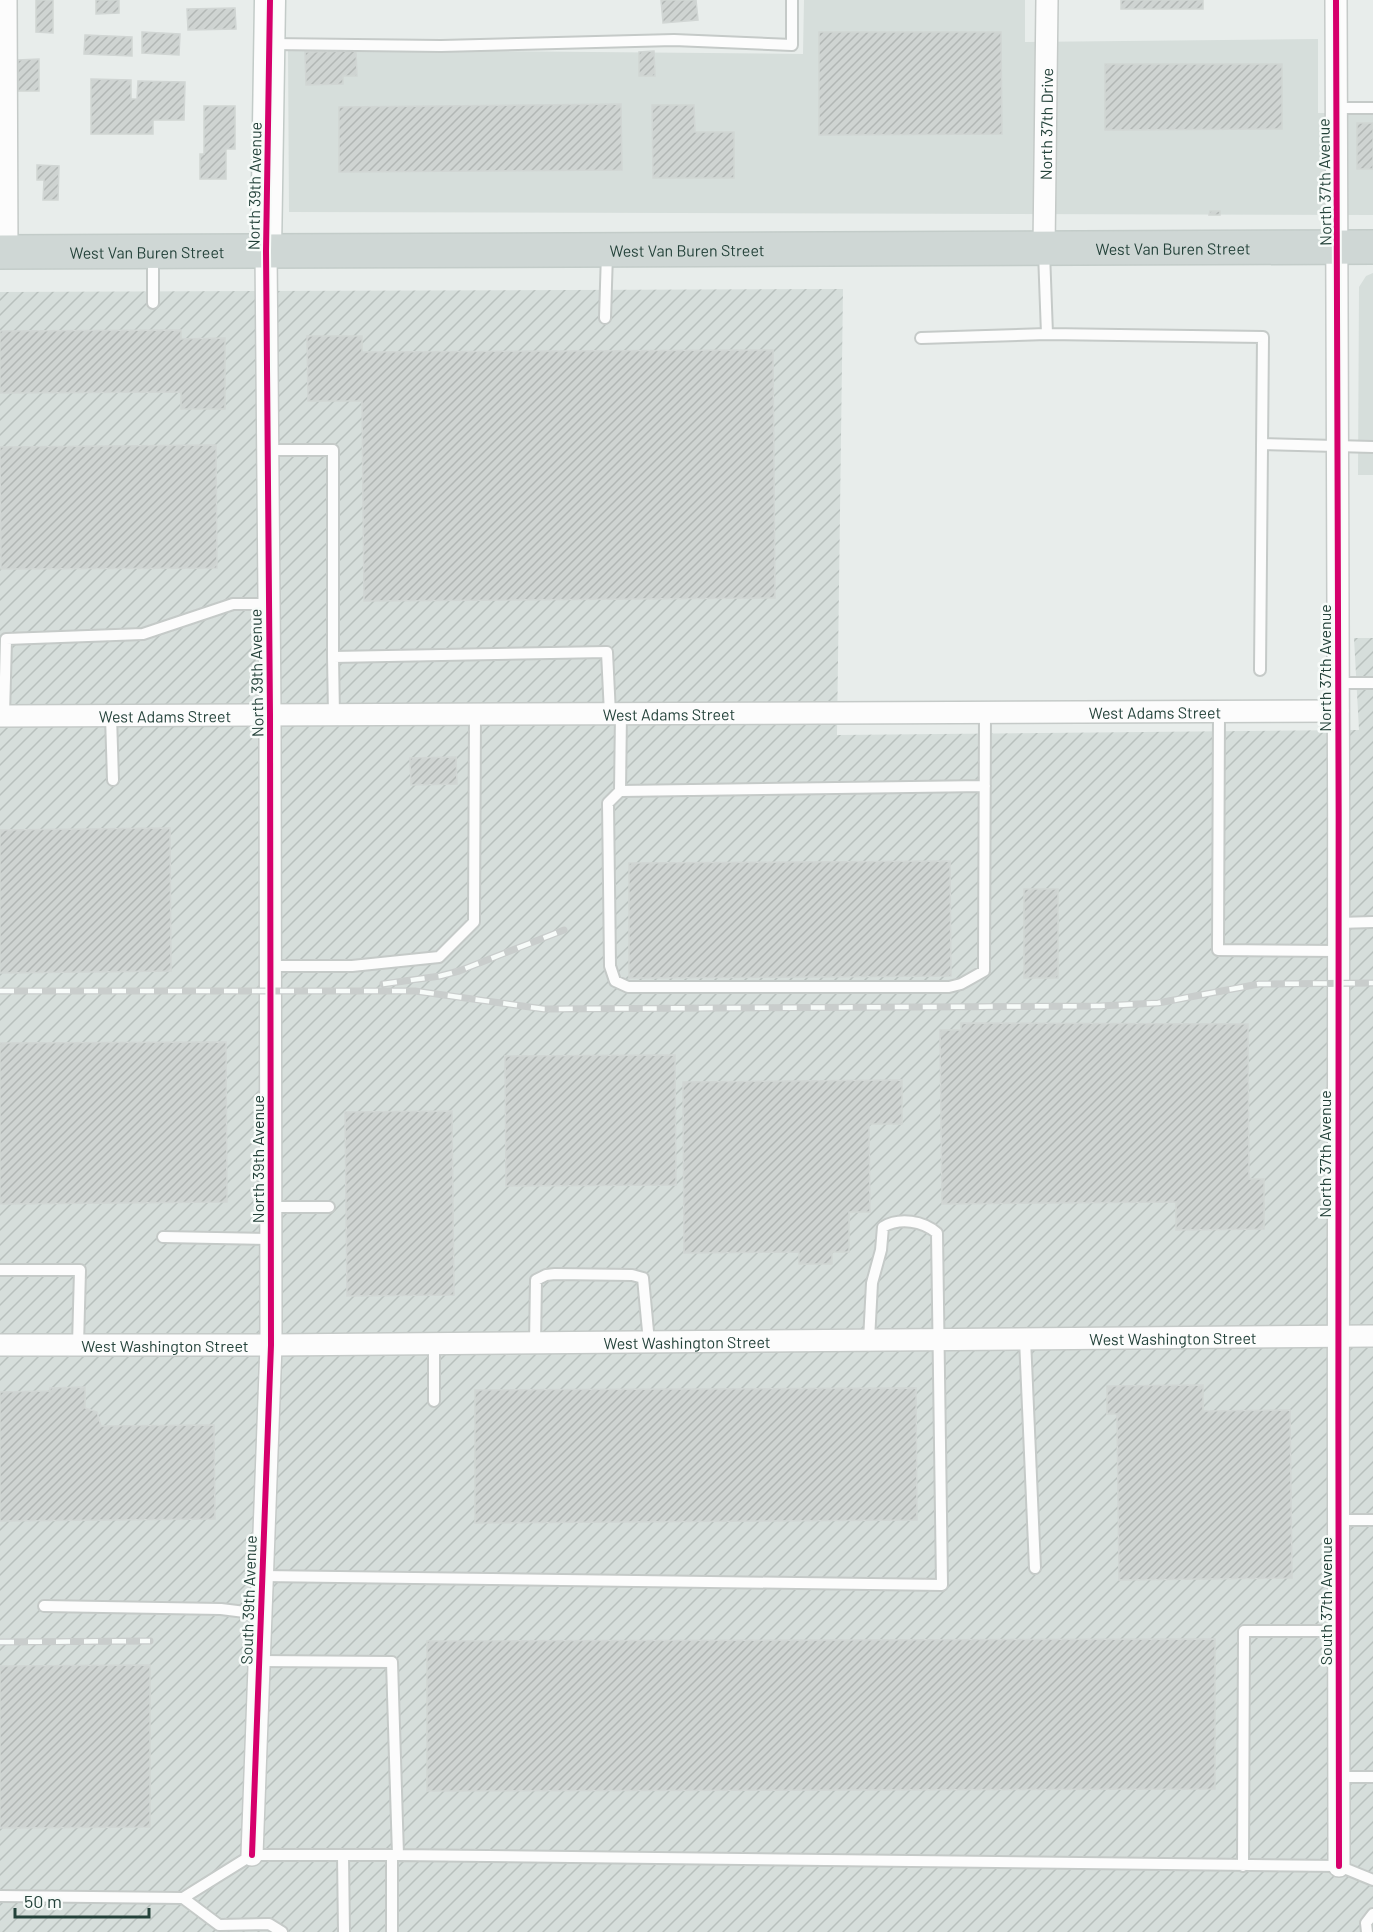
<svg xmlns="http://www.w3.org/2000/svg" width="1373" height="1932" viewBox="0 0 1373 1932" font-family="Barlow,sans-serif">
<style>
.built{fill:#d6dedb}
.industrial{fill:url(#industrial-furrows)}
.building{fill:url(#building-hatch);stroke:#d1d6d4;stroke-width:1.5}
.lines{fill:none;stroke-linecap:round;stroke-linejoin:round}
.lane-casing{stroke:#c5cac8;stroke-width:14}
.street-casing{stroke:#c5cac8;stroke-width:24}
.secondary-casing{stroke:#c3cbc8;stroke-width:33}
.primary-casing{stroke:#c3ccc9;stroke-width:36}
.lane{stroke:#fcfcfc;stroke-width:10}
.street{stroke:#fcfcfc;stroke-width:21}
.secondary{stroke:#fcfcfc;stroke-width:30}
.primary{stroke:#cfd7d5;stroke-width:33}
.rail-casing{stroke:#c9cdcc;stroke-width:7}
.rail{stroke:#f7fbf9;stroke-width:4.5;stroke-dasharray:14;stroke-linecap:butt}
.cycleway-casing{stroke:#f7fbf9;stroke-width:10}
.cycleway{stroke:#d6006c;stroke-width:6}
.labels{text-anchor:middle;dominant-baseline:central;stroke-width:5;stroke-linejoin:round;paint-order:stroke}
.street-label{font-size:16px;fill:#24423a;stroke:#f7fbf9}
</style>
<defs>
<pattern id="industrial-furrows" width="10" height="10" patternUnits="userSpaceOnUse" patternTransform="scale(1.5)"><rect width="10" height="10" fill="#d6dedb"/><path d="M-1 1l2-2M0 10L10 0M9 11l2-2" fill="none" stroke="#b8c0bd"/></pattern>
<pattern id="building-hatch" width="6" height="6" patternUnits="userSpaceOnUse" patternTransform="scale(1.5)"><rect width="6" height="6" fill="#cfd4d2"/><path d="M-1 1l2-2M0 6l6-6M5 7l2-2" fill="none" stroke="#b2b7b5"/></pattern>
</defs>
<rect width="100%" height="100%" fill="#e8edeb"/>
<!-- built -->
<path class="built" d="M804 0H1025V42L1318 39V113H1373V215L289 212 288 49 803 54Z
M1373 273V475H1358L1359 287 1366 276Z"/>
<!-- industrial -->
<path class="industrial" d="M843 289 837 735 1359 730 1354 638H1373V1932H0V292Z"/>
<!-- building -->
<path class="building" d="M36 0H53V33L36 32Z
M96 0H119V13L96 14Z
M661 0H696L698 20 663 23Z
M1121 0H1203V9H1121Z
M235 8 236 29 188 30 187 9Z
M142 32 180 34 179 55 142 53Z
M819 32H1001L1002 134 819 135Z
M85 35 132 37V56L84 54Z
M356 51 357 76H343V84L306 85 305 52Z
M654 51 655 76H639V52Z
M39 59V91H18V60Z
M1105 64H1282V129L1105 130Z
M91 79 131 80V99H137L138 81 185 82 184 120H153V134H91Z
M621 104 622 170 339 172V107Z
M652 105H694L695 132H734V178H653Z
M204 106H235V149H226V179H200V154H204Z
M1357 123H1373V169H1357Z
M37 165 59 166 58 200H43L44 180H37Z
M1210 211H1220V215H1209Z
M181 330V339L225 338V409H181V392L0 393V331Z
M307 336H362V352L773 350 775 598 364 601 362 401H308Z
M216 445 217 568 1 569 0 447Z
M456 757 457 784 411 785 410 758Z
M170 828 171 971 0 973V830Z
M950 861 951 976 629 978V863Z
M1024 889H1058V978H1024Z
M961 1023 1248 1024 1249 1179H1264V1229L1176 1230V1202L942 1204 940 1030H961Z
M226 1042 227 1202 0 1204V1043Z
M675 1055 676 1185 506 1186 505 1056Z
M902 1080V1124H869L870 1212H849V1252H832V1264H799V1252L684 1253 683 1082Z
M452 1111 454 1295 347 1296 345 1112Z
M1203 1385V1411L1290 1410 1292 1578 1119 1580 1117 1414H1107V1386Z
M85 1387V1408L97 1412 101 1426 214 1425 215 1519 0 1521V1392L50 1391V1388Z
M916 1388 917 1520 475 1523V1390Z
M1215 1639V1789L427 1791V1641Z
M150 1665V1827L0 1828V1666Z"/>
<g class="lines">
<!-- lane casing -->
<g class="lane-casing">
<path id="lane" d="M271 44 441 46 674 40 792 45V0
M1337 108H1373
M1044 252 1047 334 1263 337 1260 670
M153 303V255
M605 318 607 253
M921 338 1047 334
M1262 444 1373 447
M268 450H333V657
M1338 683H1373
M1219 712 1218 950 1338 951
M621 714 620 791 608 803 610 966 615 981 628 987H949L961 984 984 971 985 713
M334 715 333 657 607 652 610 714
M4 716 6 639 143 634 233 604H269
M111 716 113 780
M620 791 985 786
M1338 923 1373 922
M271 966H352L439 957 474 922 475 714
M271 1207H329
M163 1237 271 1239
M0 1270H80L78 1345
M1025 1339 1035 1568
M535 1343 536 1280 546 1275 555 1274 632 1275 643 1278 649 1342
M434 1344V1401
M1338 1520H1373
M262 1576 942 1585 937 1233C923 1221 900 1217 883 1227L881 1250 872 1283 869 1340
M44 1606 221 1609 261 1614
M259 1661 392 1662 398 1855 1339 1866 1373 1880
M1339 1777H1373
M343 1855 344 1932
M392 1855V1932
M1243 1866 1244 1631H1338
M0 1896 183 1898 252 1855H398
M183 1898 219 1925 269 1924 282 1932
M1367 1932 1366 1923 1373 1914"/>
</g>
<!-- street casing -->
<g class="street-casing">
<g id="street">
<path d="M6 0 7 252"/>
<path d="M1336 0C1341 622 1337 1244 1339 1866"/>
<path id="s1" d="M1044 248 1047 0"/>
<path id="s2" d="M0 716 1338 711"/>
<path id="s3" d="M0 1345H271L1373 1336"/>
<path d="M252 1855 271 1345 270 715 266 251"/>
</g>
</g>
<!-- secondary casing -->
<g class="secondary-casing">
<path id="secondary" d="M266 251 270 0"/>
</g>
<!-- primary casing -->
<g class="primary-casing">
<g id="primary">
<path id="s4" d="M0 252 1373 247"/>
</g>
</g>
<!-- lane -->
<use href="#lane" class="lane"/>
<!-- street -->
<use href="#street" class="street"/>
<!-- secondary -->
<use href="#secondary" class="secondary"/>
<!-- primary -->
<use href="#primary" class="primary"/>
<!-- rail casing -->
<g class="rail-casing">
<path id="rail" d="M383 984 440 976 459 971 564 930
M0 991H415L544 1009 1100 1006 1158 1003 1259 984 1373 983
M0 1642 150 1641"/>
</g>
<!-- rail -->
<use href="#rail" class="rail"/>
<!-- cycleway casing -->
<g class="cycleway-casing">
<path id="cycleway" d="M1336 0C1341 622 1337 1244 1339 1866
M252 1855 271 1345 270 715 266 251 270 0"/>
</g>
<!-- cycleway -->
<use href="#cycleway" class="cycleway"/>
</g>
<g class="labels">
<!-- street labels -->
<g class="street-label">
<text stroke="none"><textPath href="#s1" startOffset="124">North 37th Drive</textPath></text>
<text transform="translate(1324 182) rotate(-91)">North 37th Avenue</text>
<text transform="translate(254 186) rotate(-89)">North 39th Avenue</text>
<text stroke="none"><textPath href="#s4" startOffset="1173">West Van Buren Street</textPath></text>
<text stroke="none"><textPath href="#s4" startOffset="687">West Van Buren Street</textPath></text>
<text stroke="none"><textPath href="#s4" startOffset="147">West Van Buren Street</textPath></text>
<text transform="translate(1324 668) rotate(-90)">North 37th Avenue</text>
<text transform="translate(256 673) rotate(-91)">North 39th Avenue</text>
<text stroke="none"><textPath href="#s2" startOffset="1155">West Adams Street</textPath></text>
<text stroke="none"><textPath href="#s2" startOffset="669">West Adams Street</textPath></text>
<text stroke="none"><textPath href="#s2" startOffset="165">West Adams Street</textPath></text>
<text transform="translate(1324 1154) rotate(-90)">North 37th Avenue</text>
<text transform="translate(257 1159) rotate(-90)">North 39th Avenue</text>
<text stroke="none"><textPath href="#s3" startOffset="1173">West Washington Street</textPath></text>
<text stroke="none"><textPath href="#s3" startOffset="687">West Washington Street</textPath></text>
<text stroke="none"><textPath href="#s3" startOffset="165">West Washington Street</textPath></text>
<text transform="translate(248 1600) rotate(-88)">South 39th Avenue</text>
<text transform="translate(1325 1601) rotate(-90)">South 37th Avenue</text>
</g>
</g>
<!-- scale -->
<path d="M15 1908v9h134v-9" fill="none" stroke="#24423a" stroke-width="3"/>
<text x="24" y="1908" font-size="18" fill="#24423a" stroke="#f7fbf9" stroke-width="4.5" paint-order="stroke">50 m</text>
</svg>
